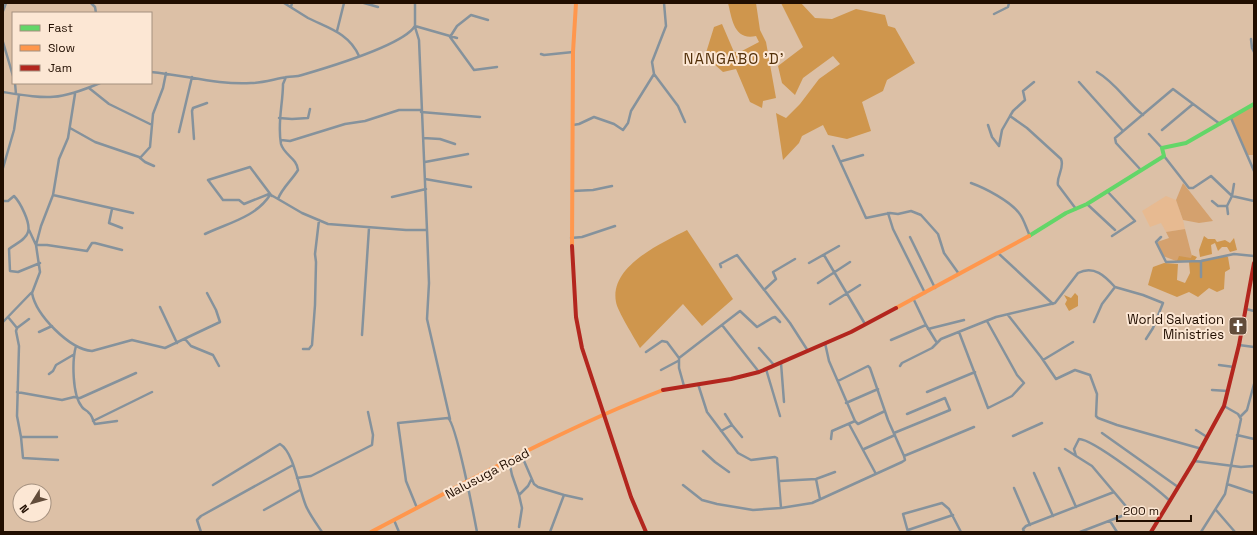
<svg xmlns="http://www.w3.org/2000/svg" width="1257" height="535" font-family="'Space Grotesk',sans-serif">
<style>
.built{fill:#e7ba91}
.green{fill:#d4a16e}
.forest{fill:#cf964d}
.lines{fill:none;stroke-linecap:round;stroke-linejoin:round}
.street{stroke:#85929c;stroke-width:2.5}
.fast{stroke:#63d668;stroke-width:4}
.slow{stroke:#ff974d;stroke-width:4}
.jam{stroke:#b3261e;stroke-width:4}
.labels{text-anchor:middle;stroke-width:4;stroke-linejoin:round;paint-order:stroke}
.poi-label{font-size:13px;fill:#210e00;stroke:#fce7d4;text-anchor:end}
.street-label{font-size:13px;fill:#210e00;stroke:#fce7d4}
.quarter-label{font-size:15px;letter-spacing:1px;fill:#53310b;stroke:#fce7d4}
</style>
<rect width="100%" height="100%" fill="#dcc0a6"/>
<path class="built" d="M 1166,196 L 1176,200 L 1183,220 L 1185,229 L 1166,232 L 1161,223 L 1150,227 L 1142,211 Z"/>
<path class="green" d="M 1254,104 L 1254,155 L 1247,155 L 1231,117 Z
M 1183,183 L 1213,221 L 1199,223 L 1183,220 L 1176,200 Z
M 1185,229 L 1193,260 L 1176,261 L 1163,256 L 1157,242 L 1169,238 L 1166,232 Z"/>
<path class="forest" d="M 728,3 L 756,3 L 760,30 L 766,42 L 776,98 L 763,101 L 762,108 L 750,102 L 736,69 L 723,72 L 705,56 L 714,27 L 722,24 L 734,52 L 740,52 L 759,42 L 756,36 C 734,41 732,19 728,3 Z
M 781,3 L 801,3 L 815,18 L 832,19 L 856,9 L 885,15 L 888,26 L 895,28 L 915,63 L 887,80 L 883,91 L 862,102 L 871,131 L 847,139 L 828,135 L 823,125 L 802,136 L 799,143 L 783,160 L 776,113 L 786,118 L 800,104 L 819,79 L 840,64 L 833,56 L 803,78 L 795,95 L 782,83 L 778,66 L 803,47 Z
M 687,230 L 733,299 L 702,326 L 683,304 L 640,348 C 635,339 617,310 616,302 C 609,266 662,243 687,230 Z
M 1204,236 L 1208,239 L 1215,239 L 1217,242 L 1225,240 L 1230,243 L 1234,238 L 1237,250 L 1230,252 L 1227,247 L 1222,247 L 1218,251 L 1215,243 L 1211,245 L 1212,254 L 1200,257 L 1199,250 Z
M 1192,255 L 1197,257 L 1195,260 L 1177,261 L 1179,256 L 1191,258 Z
M 1226,256 L 1228,257 L 1230,269 L 1225,272 L 1224,289 L 1217,292 L 1209,288 L 1198,297 L 1189,292 L 1177,297 L 1148,285 L 1153,267 L 1164,263 L 1178,264 L 1177,280 L 1185,283 L 1190,273 L 1189,262 Z
M 1075,293 L 1078,296 L 1078,306 L 1069,311 L 1065,304 L 1067,300 L 1064,295 L 1071,298 Z"/>
<g class="lines">
<path class="street" d="M 91,3 L 95,7 L 96,13
M 284,3 C 292,8 300,13 308,18 C 328,28 349,33 359,56
M 364,3 L 378,7
M 291,7 L 292,3
M 3,11 L 6,3
M 994,14 L 1008,7 L 1009,3
M 488,20 L 471,15 L 457,26 L 450,37 L 474,70 L 497,67
M 415,26 L 457,38
M 337,31 L 344,3
M 1251,39 L 1252,48 L 1254,52
M 3,42 L 13,76
M 541,54 L 544,55 L 573,52
M 151,72 C 185,75 217,85 251,83 C 263,83 274,79 287,77 C 292,76 297,77 302,75 C 326,68 403,45 415,26 L 415,3
M 1097,72 C 1116,83 1126,101 1143,115
M 654,74 L 678,106 L 685,122
M 286,77 L 283,84 C 283,104 277,123 281,144 C 284,155 297,158 298,170 C 292,180 282,188 278,199 L 302,213 L 328,224 L 406,230 L 427,230 L 419,40 L 415,27
M 1079,82 L 1123,131
M 15,83 L 16,94
M 89,88 L 109,104 L 152,125
M 3,92 C 48,99 58,101 100,83
M 75,94 L 68,138 L 59,159 L 53,195 L 41,226 L 36,245 L 40,272 L 32,293 C 36,315 69,349 92,351 L 132,340 L 165,348 L 220,322 L 216,310 L 207,293
M 421,112 L 480,117
M 1010,116 L 1013,111 L 1025,100 L 1023,91 L 1034,82
M 279,118 L 292,119 L 308,118 L 310,109
M 1231,118 L 1254,171
M 573,125 L 579,124 L 594,117 L 614,124 L 623,130 L 628,123 L 631,111 L 654,74 L 652,62 L 666,26 L 664,3
M 988,125 L 992,137 L 999,146 L 1002,130 L 1010,116 L 1027,128 L 1061,159 C 1065,168 1056,177 1058,185 L 1076,209
M 70,128 L 95,142 L 139,157 L 145,162 L 154,166
M 1162,130 L 1193,104
M 179,132 L 192,77
M 1149,134 L 1162,148
M 423,138 L 440,139 L 455,144
M 194,139 L 192,111 L 193,108 L 207,103
M 281,140 L 290,141 L 345,124 L 365,121 L 399,110 L 421,110
M 833,146 L 866,218 L 890,213 L 898,214 L 911,211 L 921,215 L 938,234 L 944,253 L 959,274
M 1164,156 L 1189,188 L 1193,188 L 1211,176 L 1232,196 L 1234,184
M 140,158 L 150,147 L 153,114 L 163,88 L 166,73
M 842,161 L 863,155
M 425,162 L 468,154
M 3,168 L 14,130 L 19,95
M 1140,169 L 1116,143 L 1115,138 L 1173,89 L 1220,124
M 425,179 L 471,187
M 971,183 C 985,188 1010,201 1019,213 C 1024,219 1026,228 1030,236
M 572,191 L 593,190 L 612,186
M 1107,191 L 1135,221 L 1112,236
M 53,195 L 133,213
M 272,196 L 269,194 L 244,204 L 239,200 L 223,200 L 208,180 L 250,167 L 271,195 L 278,199
M 392,197 L 426,189
M 3,201 L 8,201 L 14,196 C 20,202 31,223 28,232 C 26,240 15,244 9,249 L 10,271 L 18,272 L 40,263
M 1212,201 L 1218,206 L 1227,206
M 1087,204 L 1115,230
M 112,209 L 109,223 L 122,228
M 888,213 L 893,229 L 925,293
M 1228,214 L 1227,206 L 1232,196 L 1254,201
M 29,230 L 36,245 L 47,245 L 87,251 L 92,243 L 95,243 L 122,250
M 427,230 L 429,283 L 427,319 L 450,419
M 205,234 C 228,223 256,217 270,195
M 910,237 L 935,288
M 1161,237 L 1156,242 L 1166,262 L 1201,261 L 1234,254 L 1254,256
M 571,238 L 582,237 L 615,226
M 998,253 L 1053,304
M 824,255 L 865,324
M 809,263 L 839,246
M 721,267 L 720,264 L 737,255 L 790,323 L 808,351
M 1201,277 L 1201,261
M 818,283 L 850,262
M 1115,287 L 1143,295 L 1163,303 L 1153,328 L 1146,339
M 764,290 L 776,279 L 773,272 L 795,259
M 913,298 L 926,325 L 937,343 L 941,339 L 996,317 L 1055,303 L 1078,273 C 1094,265 1105,276 1115,287 L 1102,304 L 1094,322
M 830,304 L 860,285
M 160,307 L 177,343
M 1246,309 L 1254,311
M 1008,315 L 1041,357 L 1056,379 L 1075,370 L 1090,375 L 1097,394 L 1096,416 L 1098,418 L 1117,425 L 1202,449
M 8,317 L 17,328 L 16,331 L 19,346 L 17,416 L 21,437 L 57,437
M 3,322 L 31,293
M 722,325 L 759,372
M 17,328 L 29,319
M 928,329 L 964,320
M 39,332 L 52,326
M 959,332 L 988,408 L 1012,396 L 1024,383 L 1017,375 L 987,321
M 362,335 L 369,228
M 185,339 L 191,346 L 213,355 L 219,366
M 891,340 L 926,325
M 825,343 L 829,361 L 855,421
M 1239,345 L 1254,347
M 76,346 C 72,360 72,395 82,407 C 84,410 87,410 89,413 C 92,415 93,421 95,424 L 117,421
M 759,348 L 774,365
M 303,349 L 309,349 L 312,345 L 315,305 L 316,262 L 315,254 L 319,220
M 646,352 L 662,341 L 667,342 L 679,358 L 679,368 L 684,386
M 679,358 L 740,311 L 757,327 L 772,318 L 775,317 L 780,322
M 1043,360 L 1073,342
M 781,363 L 784,402
M 1219,365 L 1234,367
M 900,366 L 902,363 L 932,348 L 937,343
M 766,369 L 780,416
M 661,370 L 678,361
M 49,374 L 53,371 L 56,365 L 73,355
M 838,381 L 868,366 L 870,368 L 888,420 L 904,456
M 698,384 L 707,412 L 738,453 L 751,460 L 775,457 L 777,458 L 781,508
M 1212,390 L 1228,391
M 17,392 L 62,400 L 74,397 L 80,398 L 136,373
M 927,392 L 975,372
M 846,403 L 878,389
M 725,414 L 732,425
M 1240,417 L 1247,410 L 1254,384
M 93,421 L 152,392
M 849,424 L 876,474
M 1196,430 L 1207,437
M 721,431 L 732,425 L 742,437
M 894,433 L 950,410 L 945,398 L 907,414
M 1102,433 L 1178,487
M 1237,435 L 1254,439
M 1013,436 L 1042,423
M 21,437 L 23,458 L 58,460
M 831,439 L 832,431 L 855,421 L 858,424 L 885,411
M 864,449 L 895,435
M 1065,449 L 1092,466 L 1130,511 L 1127,514 L 1080,532
M 703,451 L 715,462 L 729,472
M 521,454 L 534,484 L 538,487 L 564,495 L 550,532
M 1076,456 L 1074,449 L 1079,439 C 1093,439 1156,488 1169,500
M 509,461 L 512,475 L 519,495
M 1194,461 L 1241,467 L 1254,466
M 1059,468 L 1076,507
M 1034,473 L 1053,516
M 297,478 L 311,476 L 372,445 L 373,435 L 368,412
M 816,479 L 820,499
M 780,481 L 816,479 L 835,472
M 1227,484 L 1254,493
M 213,485 L 280,444 C 294,452 299,490 306,506 C 310,515 316,523 322,532
M 683,485 L 702,500 L 717,504 L 753,510 L 781,508 L 812,503 L 902,462 L 905,460 L 904,456 L 974,427
M 1014,488 L 1030,525
M 564,495 L 582,499
M 417,508 L 406,481 L 398,423 L 448,418 C 456,423 474,516 477,532
M 264,510 L 300,490
M 1216,510 L 1235,532
M 394,520 L 399,532
M 1110,521 L 1117,532
M 519,527 L 522,508 L 519,495 L 528,486 L 531,480
M 908,530 L 953,515
M 201,532 L 197,520 L 201,516 L 293,465
M 908,532 L 903,514 L 942,503 L 949,509 L 961,532
M 1024,532 L 1023,529 L 1026,526 L 1114,492
M 1201,532 L 1225,494 L 1241,419 L 1238,414 L 1224,406"/>
<path class="fast" d="M 1029,236 L 1066,213 L 1087,204 L 1164,156 L 1162,148 L 1186,143 L 1254,104"/>
<path class="slow" d="M 572,246 L 573,52 L 576,3
M 896,308 L 1029,236
M 371,532 C 467,482 562,429 663,390"/>
<path class="jam" d="M 572,246 L 576,317 L 582,348 L 631,497 L 646,532
M 663,390 L 731,379 L 759,372 L 851,332 L 896,308
M 1151,532 L 1194,461 L 1224,406 L 1239,345 L 1254,263"/>
</g>
<defs>
<g id="church-square" transform="scale(1)"><rect x="-9" y="-9" width="18" height="18" rx="4" fill="#624c3a" stroke="#fce7d4"/><path d="M-1.2-6h2.4v3.5h3.3v2.4h-3.3V6h-2.4V-.1h-3.3v-2.4h3.3Z" fill="#fff"/></g>
</defs>
<g fill-rule="evenodd">
<use href="#church-square" x="1238" y="326"/>
</g>
<g class="labels">
<g class="poi-label">
<text x="1224" y="324">World Salvation<tspan x="1224" dy="15">Ministries</tspan></text>
</g>
<g class="street-label">
<text transform="translate(487 473) rotate(-28)" y="5">Nalusuga Road</text>
</g>
<g class="quarter-label">
<text x="734" y="64">NANGABO 'D'</text>
</g>
</g>
<rect width="1257" height="535" fill="none" stroke="#210e00" stroke-width="8"/>
<rect x="12" y="12" width="140" height="72" fill="#fce7d4" stroke="#a4907f"/>
<rect x="20" y="25" width="20" height="6" fill="#63d668" stroke="#a4907f"/>
<text x="48" y="32" font-size="12" fill="#210e00">Fast</text>
<rect x="20" y="45" width="20" height="6" fill="#ff974d" stroke="#a4907f"/>
<text x="48" y="52" font-size="12" fill="#210e00">Slow</text>
<rect x="20" y="65" width="20" height="6" fill="#b3261e" stroke="#a4907f"/>
<text x="48" y="72" font-size="12" fill="#210e00">Jam</text>
<g transform="translate(32 503) rotate(233)"><circle r="19" fill="#fce7d4" stroke="#a4907f"/>
<path d="M0-3L7 15L0 10L-7 15Z" fill="#624c3a"/>
<text y="-6" font-size="11" font-weight="bold" text-anchor="middle" fill="#210e00">N</text>
</g>
<path d="M1117 515v6h74v-6" fill="none" stroke="#210e00" stroke-width="2"/>
<text x="1123" y="515" font-size="12" fill="#210e00" stroke="#fce7d4" stroke-width="3" paint-order="stroke">200 m</text>
</svg>
